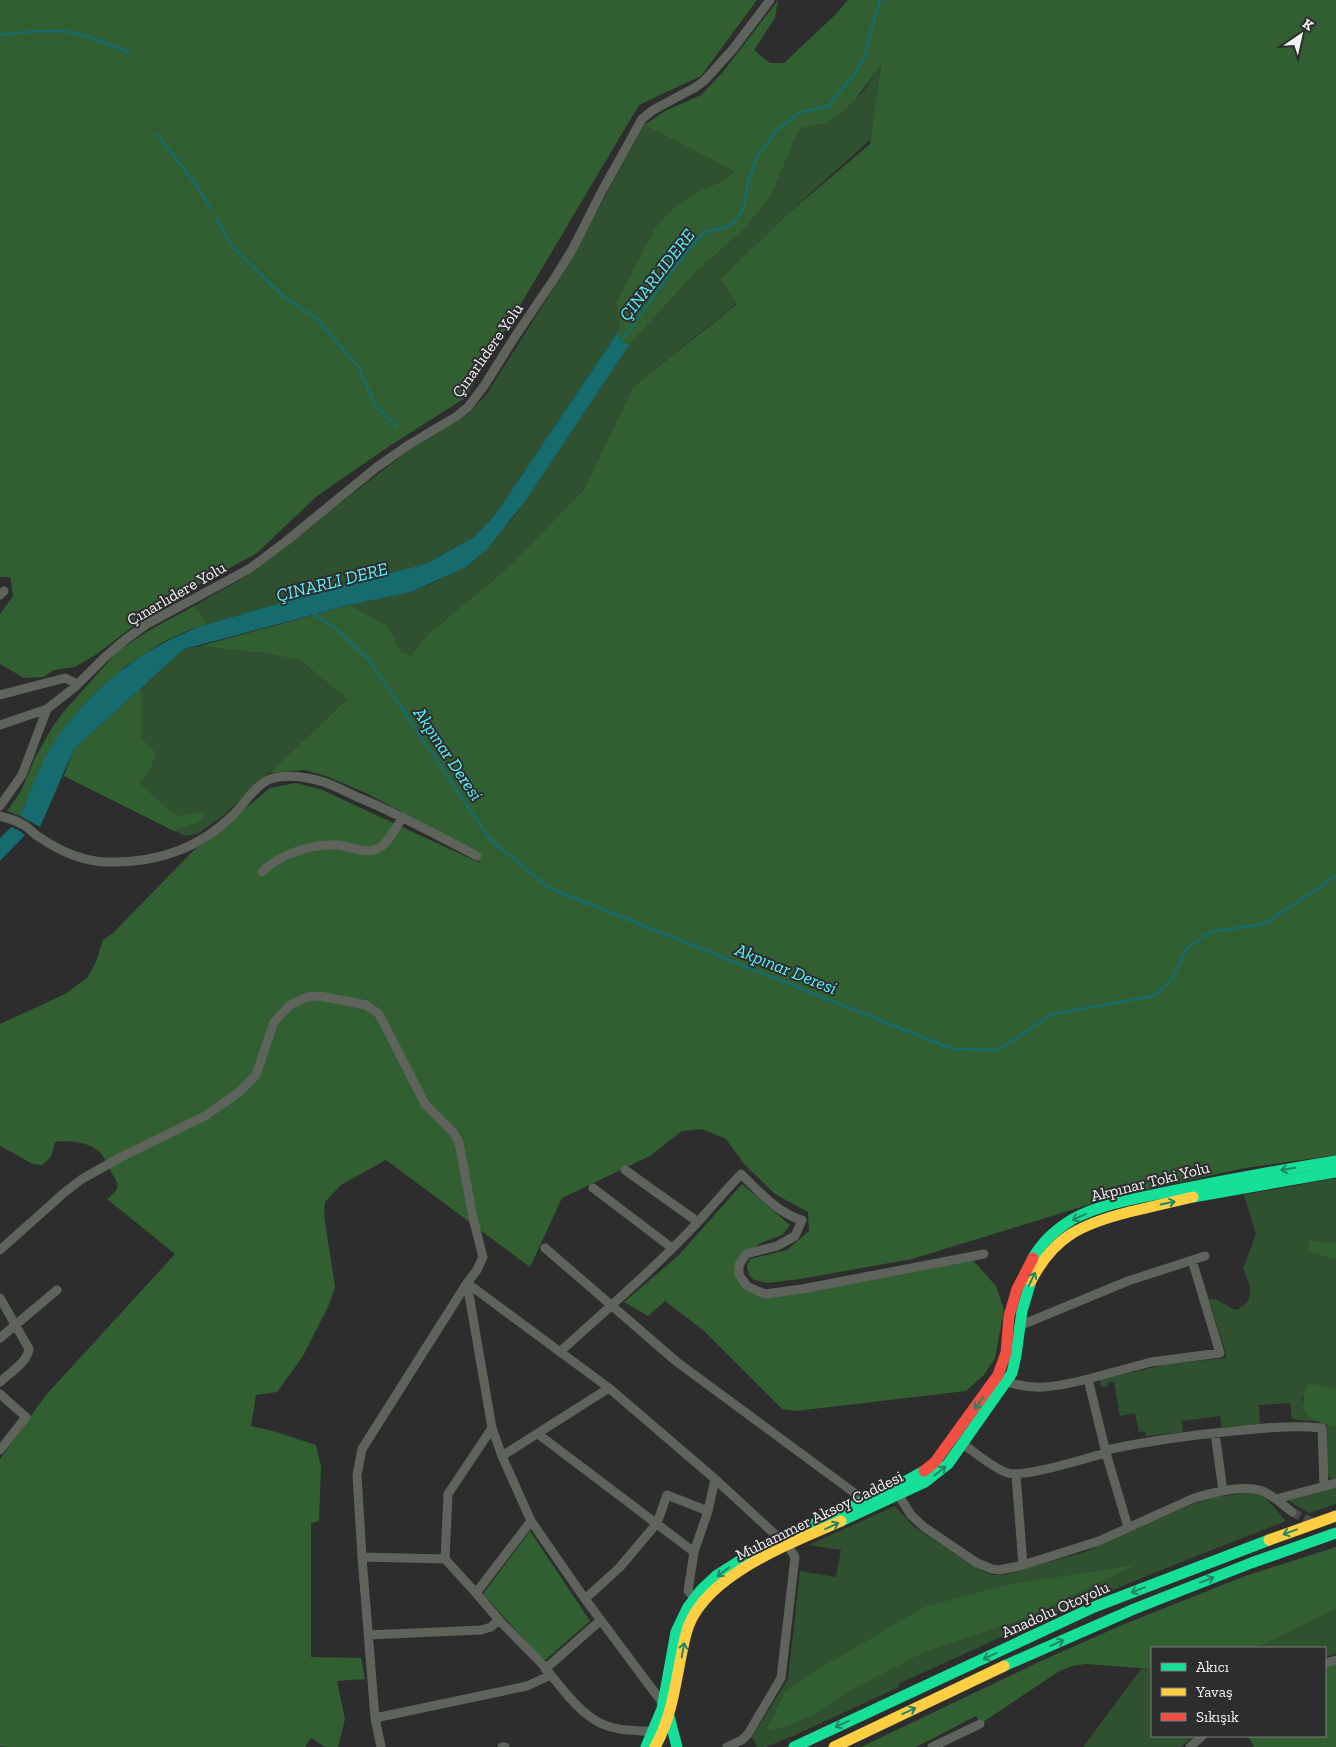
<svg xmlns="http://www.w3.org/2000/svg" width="1336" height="1747" font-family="'Zilla Slab',serif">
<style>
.green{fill:#30512f}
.forest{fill:#315f31}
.water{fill:#156b6e}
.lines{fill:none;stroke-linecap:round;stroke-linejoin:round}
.stream{stroke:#156b6e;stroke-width:2.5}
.street-tunnel{stroke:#4b4b4c;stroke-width:9;stroke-dasharray:9 4.5;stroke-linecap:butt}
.street{stroke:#5e645c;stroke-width:9}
.fast{stroke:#16e098;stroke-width:11}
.slow{stroke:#ffcf43;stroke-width:11}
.jam{stroke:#f24e42;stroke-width:11}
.oneway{stroke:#228664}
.labels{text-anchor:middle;stroke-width:4;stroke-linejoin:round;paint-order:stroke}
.street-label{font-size:16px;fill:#f3f3f5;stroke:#2d2c2f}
.water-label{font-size:18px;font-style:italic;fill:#57f6fc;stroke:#2d2c2f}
</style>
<rect width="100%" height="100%" fill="#2d2d2e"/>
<path class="green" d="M 881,63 L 871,139 L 784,217 L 720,281 L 737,303 L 633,387 L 584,489 L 510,566 L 427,635 L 411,655 L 401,652 L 388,626 L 350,605 L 411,592 L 437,581 L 509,523 L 527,499 L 630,344 L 696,272 L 743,230 L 770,198 L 800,128 L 819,125 L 863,92 Z
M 644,125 L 734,171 L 728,179 L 702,190 L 616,303 L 619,321 L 618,332 L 495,515 L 474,537 L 426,564 L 349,583 L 208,624 L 194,606 L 250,574 L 383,470 L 423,440 L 466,416 L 486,395 L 564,272 Z
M 200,646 L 270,654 L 301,661 L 347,699 L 223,816 L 197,834 L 185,836 L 64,776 L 74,749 L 184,649 Z
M 1336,1178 L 1336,1243 L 1309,1240 L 1307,1252 L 1336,1260 L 1336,1389 L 1309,1383 L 1302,1399 C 1307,1413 1307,1417 1321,1422 L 1292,1419 L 1290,1403 L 1259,1405 L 1260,1424 L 1222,1427 L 1220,1416 L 1182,1421 L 1183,1432 L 1146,1436 L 1145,1431 L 1139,1432 L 1135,1413 L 1120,1416 L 1114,1382 L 1107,1383 L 1108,1386 L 1101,1387 L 1100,1380 L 1168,1364 L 1225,1358 L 1226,1354 L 1209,1299 L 1215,1299 L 1235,1310 C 1257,1302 1251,1286 1243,1269 L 1256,1234 L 1244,1195 Z
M 1327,1424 L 1336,1427 L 1336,1481 L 1332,1482 L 1327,1471 Z
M 1336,1486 L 1336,1504 L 1309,1513 L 1289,1501 L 1290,1499 Z
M 1257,1492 L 1263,1495 L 1286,1521 L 1161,1570 L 1094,1598 L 1094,1595 L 898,1684 L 899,1687 L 793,1736 L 766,1747 L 757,1747 L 752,1737 L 788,1679 L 800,1571 L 836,1577 L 841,1550 L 809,1545 L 895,1506 L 914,1527 L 980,1570 L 992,1575 L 1003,1575 L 1085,1552 L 1195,1503 L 1214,1497 Z
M 1336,1609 L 1336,1654 L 1325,1657 L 1325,1648 L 1257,1648 Z
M 1141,1669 L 1152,1669 L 1152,1736 L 1194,1736 L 1181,1747 L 1083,1747 Z"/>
<path class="forest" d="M 0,0 L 757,0 L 701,76 L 639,105 L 465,398 L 391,445 L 317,496 L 257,553 L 157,608 L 97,654 L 75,667 L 54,670 L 43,677 L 24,678 L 0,664 L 0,614 L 13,596 L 10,577 L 0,577 Z
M 778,0 L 775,18 L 754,50 L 770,63 L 784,63 L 835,15 L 848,0 L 1336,0 L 1336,1155 L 1245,1168 L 1117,1196 L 912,1259 L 800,1279 L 767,1283 L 754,1280 L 749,1275 L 747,1266 L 750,1259 L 787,1250 L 809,1231 L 808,1212 L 775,1194 L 745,1165 L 726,1139 L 702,1129 L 682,1131 L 650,1156 L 562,1198 L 530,1267 L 386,1160 L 341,1185 L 325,1202 L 324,1215 L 335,1287 L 328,1307 L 303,1356 L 277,1392 L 256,1395 L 251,1426 L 273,1431 L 316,1445 L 321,1467 L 319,1521 L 311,1523 L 311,1657 L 361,1658 L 365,1679 L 337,1681 L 345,1719 L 338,1747 L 325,1747 L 311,1738 L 305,1747 L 7,1747 L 0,1746 L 0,1459 L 46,1395 L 175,1254 L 107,1199 C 122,1187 119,1185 110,1170 C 107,1166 106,1160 103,1156 C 94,1142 70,1140 55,1142 L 51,1157 L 42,1165 L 33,1164 L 0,1146 L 0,1024 L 65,994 L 87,978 L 96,962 L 103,940 L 113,933 L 191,853 L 270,788 L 296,783 L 322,790 L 480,863 L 475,851 L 366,793 L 326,776 L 305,770 L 269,773 L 347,699 L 301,661 L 270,654 L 200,646 L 350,605 L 388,626 L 401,652 L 411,655 L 427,635 L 510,566 L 584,489 L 633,387 L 737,304 L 720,280 L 784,217 L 870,144 L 881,64 C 865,87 847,115 820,124 C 814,127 806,127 800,128 L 770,198 L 743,230 L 696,272 L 630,344 L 620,342 L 618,332 L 619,321 L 616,303 L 656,227 L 675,207 L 702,190 L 727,179 L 734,171 L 644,125 L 667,110 L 701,95 L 722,73 Z
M 194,606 L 208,624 L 187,631 L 161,643 L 125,667 L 48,753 L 20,816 L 7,811 L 21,791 L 35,758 L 53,726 L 65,710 L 118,651 L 148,631 Z
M 140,689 L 142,711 L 141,738 L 156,753 L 151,768 L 139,783 L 176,816 L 202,812 L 204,815 L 202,821 L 174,831 L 64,776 L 74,749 Z
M 742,1184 L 790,1225 L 782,1235 L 761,1243 L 746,1254 L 739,1275 L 765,1294 L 970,1257 L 996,1286 L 1004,1310 L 995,1358 L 984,1375 L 966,1391 L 796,1411 L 782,1409 L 703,1330 L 665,1301 L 648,1316 L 624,1302 L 678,1256 Z
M 1309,1240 L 1336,1243 L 1336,1260 L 1307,1252 Z
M 1309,1383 L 1336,1389 L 1336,1427 C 1329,1425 1319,1423 1313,1419 C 1300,1412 1302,1393 1309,1383 Z
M 530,1531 L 590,1621 L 544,1661 L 483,1594 Z
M 1336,1547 L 1336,1609 L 1257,1648 L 1152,1648 L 1152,1669 L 1086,1664 L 1072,1666 L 1058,1672 L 980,1724 L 976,1716 L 916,1747 L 861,1747 L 1041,1661 L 1122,1625 L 1245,1576 Z
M 1135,1565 L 1029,1617 L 926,1651 L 851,1690 L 815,1714 L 785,1727 L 766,1731 L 785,1693 L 807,1676 L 924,1607 L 1006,1585 Z
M 1336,1664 L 1336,1747 L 1254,1747 L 1248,1736 L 1325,1736 L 1325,1667 Z"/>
<path class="water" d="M 618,332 L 620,342 L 630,344 L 527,499 L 488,548 L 466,567 L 411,592 L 350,605 L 184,649 L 74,749 L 40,827 L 20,816 C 32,789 42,758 60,733 C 65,726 71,720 77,713 C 113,672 156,641 208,624 L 349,583 L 426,564 L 474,537 L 495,515 Z
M 11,827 L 18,830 L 25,835 L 0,861 L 0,838 Z"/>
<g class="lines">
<path class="stream" d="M 0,35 C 19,32 55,29 74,33 C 93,37 111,45 129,53
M 156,133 L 195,183 L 211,209
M 217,219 L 232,246 L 283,296 L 316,318 L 358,366 L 375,405 L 397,427
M 620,342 L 691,246 L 705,232 L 730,226 L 738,217 L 744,207 L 748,183 L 757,157 L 776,131 L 798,113 L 828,106 L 854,75 L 864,58 L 880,0
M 312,613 L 336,629 L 369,660 L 490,839 L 549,888 L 952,1049 L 998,1050 L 1053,1014 L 1154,996 L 1173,978 L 1186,949 L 1210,932 L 1263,924 L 1311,893 L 1336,875"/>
<path class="street-tunnel" d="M 1292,1512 L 1314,1523"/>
<path class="street" d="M 0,595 L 4,591
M 0,695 L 65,678 L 77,684
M 0,725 L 47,709 L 75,687 L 105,657 L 126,639 L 147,624 L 249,569 L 285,542 L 377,467 L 410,444 L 457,416 L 468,407 L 484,386 L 514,338 L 554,279 L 572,250 L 602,191 L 642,119 L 653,110 L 696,87 L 705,80 L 733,49 L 770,0
M 0,806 L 22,775 L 47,709
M 0,816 C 10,819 20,821 28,828 C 32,831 35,835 39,837 C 61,852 87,863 113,862 C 159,862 201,847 233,815 C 244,804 254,787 268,780 C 285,773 307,777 324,782 C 335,786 345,791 355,796 C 397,813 437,835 477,856
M 262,872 C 278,855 313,843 337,845 C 350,846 366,855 379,848 C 389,842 396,827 403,817
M 625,1170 L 698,1222
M 593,1188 L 672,1248
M 545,1248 L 677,1362 L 864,1500
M 0,1250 L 65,1192 L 82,1179 L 121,1157 L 205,1116 L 239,1092 L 256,1075 L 274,1022 L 290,1005 L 307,997 L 320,996 L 366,1005 L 379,1014 L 425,1104 L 453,1132 L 459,1142 L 473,1218 L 483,1257 L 477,1270 L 467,1283 L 362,1449 L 357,1475 L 362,1557 L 445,1559 L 448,1494 L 492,1428
M 467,1283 L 492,1428 L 502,1456 L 531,1521 L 585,1599 L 664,1705
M 467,1283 L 609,1388 L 715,1479
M 0,1298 L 29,1349 C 27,1363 9,1373 0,1382
M 1019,1326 L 1128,1281 L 1205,1256
M 0,1338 L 57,1290
M 561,1351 C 607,1309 655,1268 698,1222 C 712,1206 726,1190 741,1174 C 759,1191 777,1213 802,1220 L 795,1236 L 777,1246 L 746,1254 L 739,1265 L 739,1275 L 747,1286 L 765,1294 L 802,1289 L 984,1254
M 1001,1380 C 1034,1392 1055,1387 1088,1379
M 0,1394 L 26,1417 L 0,1450
M 1215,1433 L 1223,1491
M 538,1434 L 694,1552
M 963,1444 C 976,1453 994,1469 1008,1473 C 1025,1478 1086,1458 1106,1453 L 1128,1527
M 1106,1450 C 1148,1441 1191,1435 1234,1431 C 1264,1428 1292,1425 1322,1428 L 1324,1486
M 1106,1453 L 1088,1379 L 1151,1362 L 1220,1353 L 1192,1260
M 502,1456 L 609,1388
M 1016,1475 L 1023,1565
M 896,1491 L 911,1515 L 924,1527 L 977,1563 L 992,1569 L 999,1570 L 1023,1565 L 1099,1541 L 1194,1498 C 1211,1493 1241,1485 1259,1490 C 1265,1491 1271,1496 1276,1499 L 1336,1483
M 1276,1499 L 1292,1512
M 362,1557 L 375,1718 L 381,1747
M 445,1559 L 476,1593
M 585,1599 L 620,1567 L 657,1523 L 667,1495 L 708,1511
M 698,1601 L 688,1591 L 694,1552 L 708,1511 L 715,1479 L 780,1539
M 499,1620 C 513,1635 528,1649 542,1664 C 559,1684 577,1712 602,1724 C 620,1732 639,1730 658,1732
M 368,1635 L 481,1630 L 491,1627 L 499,1620 L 476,1593 L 531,1521
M 1325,1663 L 1336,1660
M 545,1669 L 601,1620
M 375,1718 L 527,1686 L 551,1675
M 502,1747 L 505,1747
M 727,1747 L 742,1740 L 748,1734 L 781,1678 L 795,1557 L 788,1546
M 932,1747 L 980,1724
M 1190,1747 L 1202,1736"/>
<path class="fast" d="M 1193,1197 L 1336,1172
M 1033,1258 C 1042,1242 1058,1228 1073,1219 C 1103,1203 1139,1198 1172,1191 C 1226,1180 1281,1170 1336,1161
M 841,1521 L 925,1482 L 948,1464 L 1012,1373 L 1016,1355 L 1022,1311 L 1031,1281
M 1004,1666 L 1134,1609 L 1251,1563 L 1336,1533
M 669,1716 L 677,1747
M 646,1747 L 662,1709 L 676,1632 L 688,1607 L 701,1590 L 716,1576 L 752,1553 L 904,1482 L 924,1471
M 794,1747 L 1094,1607 L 1269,1540"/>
<path class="slow" d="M 1031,1281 C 1054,1236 1082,1224 1129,1212 C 1150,1207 1172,1202 1193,1197
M 1269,1540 L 1336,1516
M 655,1747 C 675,1711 676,1673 686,1634 C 700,1576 792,1543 841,1521
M 834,1747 L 1004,1666"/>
<path class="jam" d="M 924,1471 L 935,1462 L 998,1375 L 1006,1353 L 1009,1316 L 1017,1289 L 1033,1258"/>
</g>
<defs><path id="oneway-shaft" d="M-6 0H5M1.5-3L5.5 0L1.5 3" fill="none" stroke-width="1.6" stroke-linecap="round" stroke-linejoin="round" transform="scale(1.25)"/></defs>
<g class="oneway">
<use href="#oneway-shaft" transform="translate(1288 1169) rotate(171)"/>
<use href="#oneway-shaft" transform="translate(1168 1203) rotate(-12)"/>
<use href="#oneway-shaft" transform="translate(1079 1217) rotate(155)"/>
<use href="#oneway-shaft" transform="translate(1032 1279) rotate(-64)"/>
<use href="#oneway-shaft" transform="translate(979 1403) rotate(126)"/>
<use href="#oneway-shaft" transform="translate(940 1471) rotate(-40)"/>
<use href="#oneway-shaft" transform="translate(832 1526) rotate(-25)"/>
<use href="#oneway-shaft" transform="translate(1290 1532) rotate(160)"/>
<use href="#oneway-shaft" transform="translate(723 1572) rotate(142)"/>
<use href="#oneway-shaft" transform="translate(1207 1580) rotate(-21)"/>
<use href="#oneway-shaft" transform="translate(1138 1590) rotate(158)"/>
<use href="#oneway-shaft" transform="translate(1057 1643) rotate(-24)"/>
<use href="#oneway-shaft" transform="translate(683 1650) rotate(-80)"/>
<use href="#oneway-shaft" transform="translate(990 1656) rotate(155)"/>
<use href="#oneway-shaft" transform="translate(909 1711) rotate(-25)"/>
<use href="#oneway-shaft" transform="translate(842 1724) rotate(155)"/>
</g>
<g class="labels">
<g class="street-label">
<text transform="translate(487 350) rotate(-55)" y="6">Çınarlıdere Yolu</text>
<text transform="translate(176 593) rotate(-30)" y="6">Çınarlıdere Yolu</text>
<text transform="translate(1150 1181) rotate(-14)" y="6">Akpınar Toki Yolu</text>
<text transform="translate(819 1515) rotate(-26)" y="6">Muhammer Aksoy Caddesi</text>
<text transform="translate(1055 1609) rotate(-24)" y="6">Anadolu Otoyolu</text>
</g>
<g class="water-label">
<text transform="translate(657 275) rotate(-52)" y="6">ÇINARLIDERE</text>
<text transform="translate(332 582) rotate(-14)" y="6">ÇINARLI DERE</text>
<text transform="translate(448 754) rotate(56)" y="6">Akpınar Deresi</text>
<text transform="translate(786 969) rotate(22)" y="6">Akpınar Deresi</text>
</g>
</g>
<rect x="1151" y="1647" width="175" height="90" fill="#2d2c2f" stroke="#7c7c7e"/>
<rect x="1161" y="1663" width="25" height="8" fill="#16e098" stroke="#7c7c7e"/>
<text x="1196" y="1672" font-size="15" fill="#f3f3f5">Akıcı</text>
<rect x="1161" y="1688" width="25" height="8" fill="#ffcf43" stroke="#7c7c7e"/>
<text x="1196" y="1697" font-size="15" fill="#f3f3f5">Yavaş</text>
<rect x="1161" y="1713" width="25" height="8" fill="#f24e42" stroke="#7c7c7e"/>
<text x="1196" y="1722" font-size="15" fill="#f3f3f5">Sıkışık</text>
<g transform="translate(1301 35) rotate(34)" stroke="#2d2c2f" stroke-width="4" paint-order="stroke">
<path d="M0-4L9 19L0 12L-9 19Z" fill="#f3f3f5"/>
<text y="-8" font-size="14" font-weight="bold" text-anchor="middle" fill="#f3f3f5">K</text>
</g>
</svg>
